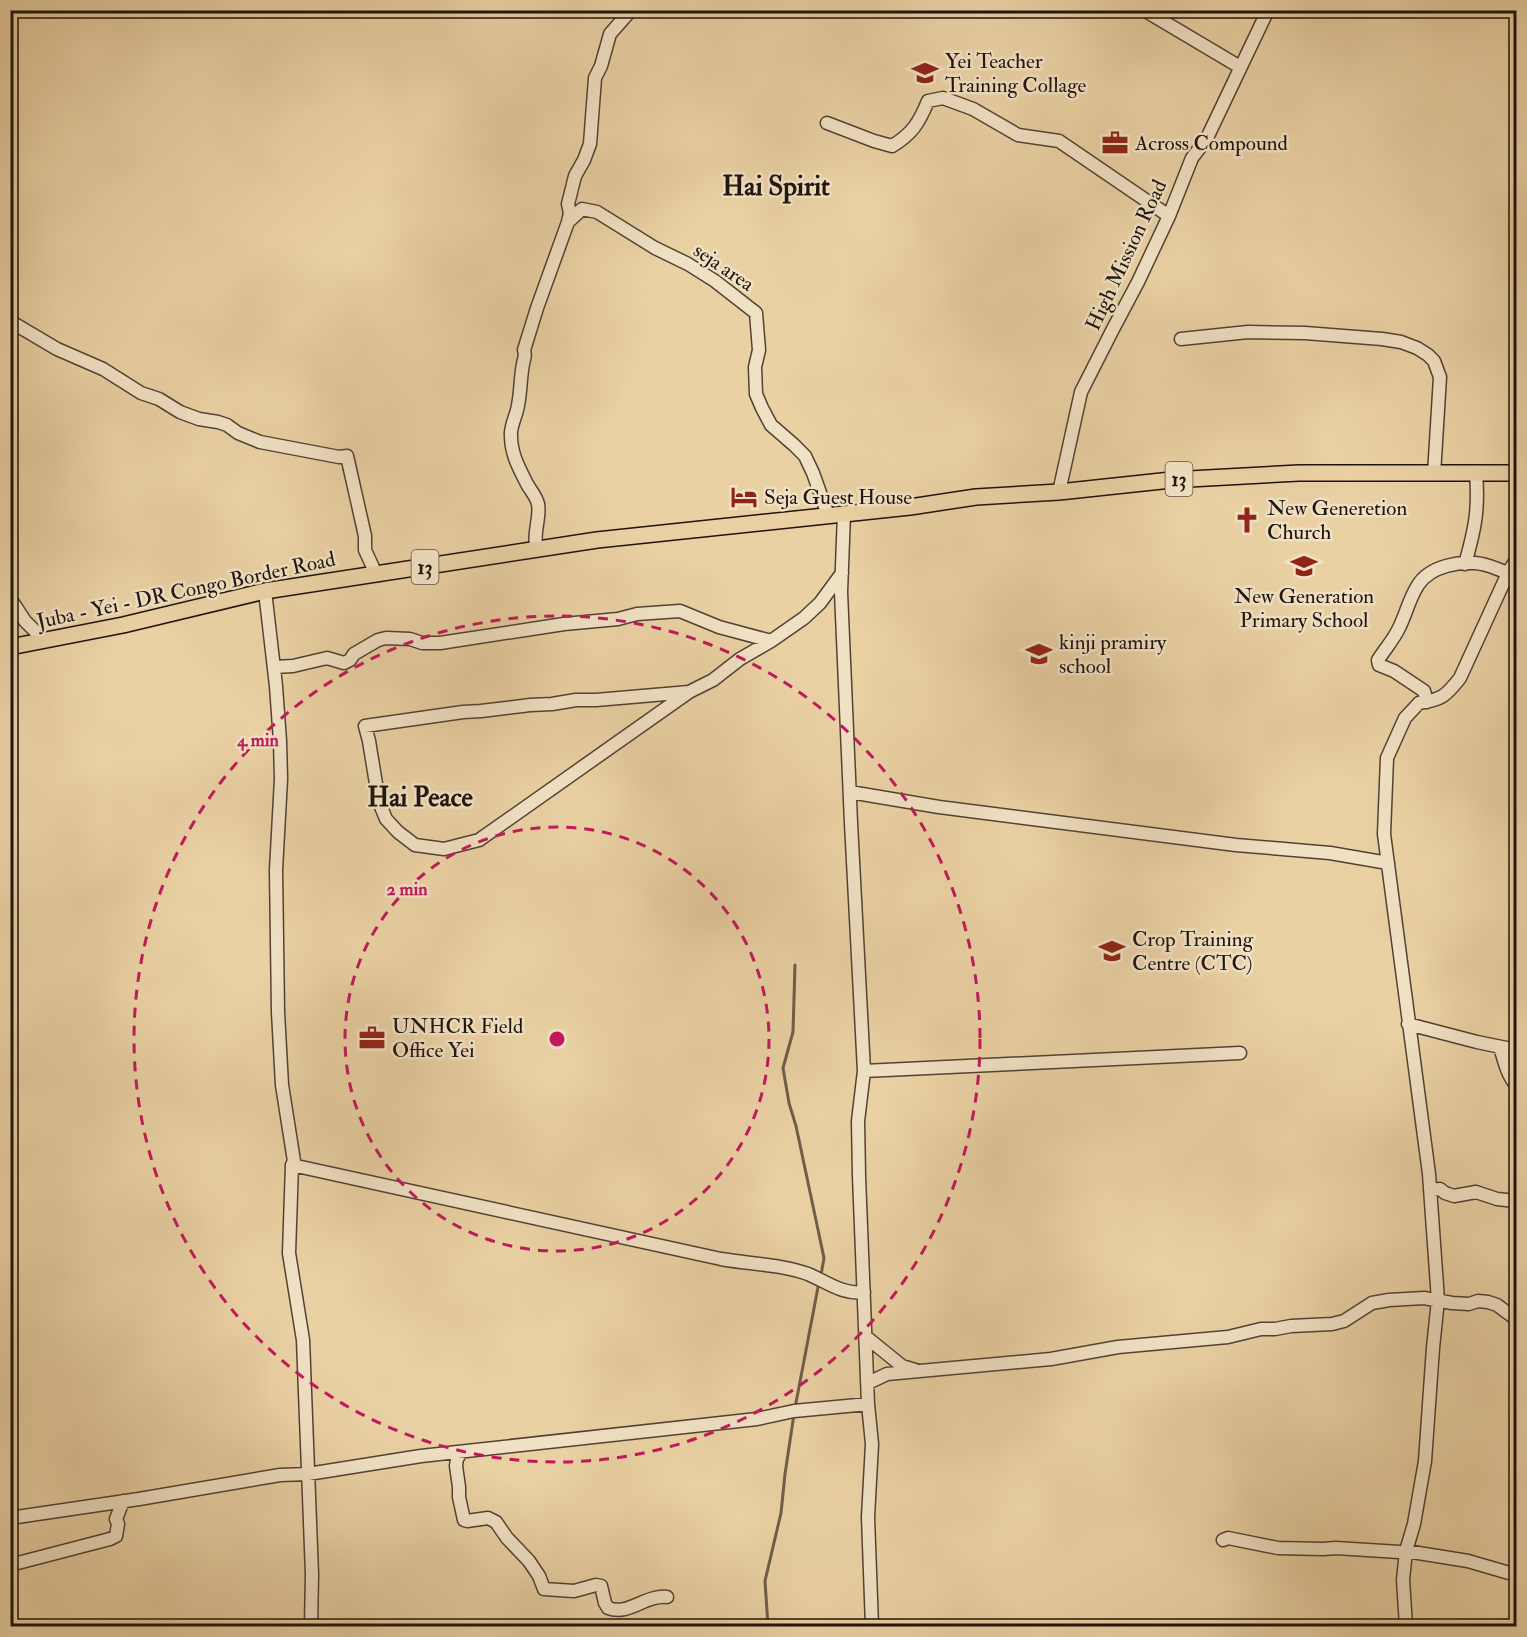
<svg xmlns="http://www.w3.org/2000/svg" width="1527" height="1637" font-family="'IM FELL Double Pica',serif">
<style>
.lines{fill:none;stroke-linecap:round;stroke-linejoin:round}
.stream{stroke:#6f5e49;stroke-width:3}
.minor-casing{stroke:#524233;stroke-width:15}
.major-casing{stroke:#1f130d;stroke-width:18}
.minor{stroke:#f1e1c4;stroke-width:12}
.major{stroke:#ead1a4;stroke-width:15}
.ring{fill:none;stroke:#c2185b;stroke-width:3;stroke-dasharray:10 8}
.labels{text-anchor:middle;stroke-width:5;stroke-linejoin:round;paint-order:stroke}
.shield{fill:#f1e1c4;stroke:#5e5144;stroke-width:1.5}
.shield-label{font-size:20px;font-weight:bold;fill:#1f130d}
.poi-label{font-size:21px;fill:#1f130d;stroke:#f1e1c4;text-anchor:start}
.street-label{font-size:21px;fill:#1f130d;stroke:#f1e1c4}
.district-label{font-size:27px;font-weight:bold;fill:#1f130d;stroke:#f1e1c4}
.centre{fill:#c2185b;stroke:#f1e1c4;stroke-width:3}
.ring-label{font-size:18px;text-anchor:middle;font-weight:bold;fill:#c2185b;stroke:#f1e1c4;stroke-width:5;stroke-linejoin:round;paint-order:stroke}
</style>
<rect width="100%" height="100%" fill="#ead1a4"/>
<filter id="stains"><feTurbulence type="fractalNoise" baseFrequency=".00333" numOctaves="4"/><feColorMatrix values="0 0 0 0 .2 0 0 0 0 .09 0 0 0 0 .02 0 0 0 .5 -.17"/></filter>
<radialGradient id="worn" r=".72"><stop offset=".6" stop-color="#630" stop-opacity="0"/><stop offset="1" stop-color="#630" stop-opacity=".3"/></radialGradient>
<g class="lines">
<path class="stream" d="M 795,965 L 793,1032 L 783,1068 L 789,1103 L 796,1126 L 824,1258 L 821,1275
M 795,1408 L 819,1282
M 768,1626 L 765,1581 L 781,1513 L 785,1474 L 794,1414"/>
<g class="minor-casing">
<path id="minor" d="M 1144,10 L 1240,67
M 827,123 L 874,141 L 892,146 C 912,134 919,123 928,101 L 943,98 L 973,109 L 1018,135 L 1059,141 L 1169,216
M 568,222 L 582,209 L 597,212 L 655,248 L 688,264 L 715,281 L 756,313 L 759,350 L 755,367 L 756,394 L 762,408 L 771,425 L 794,445 L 805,456 L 813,473 L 828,515
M 10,323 L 13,323 L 57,349 L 103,369 L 141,393 L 159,399 L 180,412 L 199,419 L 218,422 L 227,425 L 238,433 L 260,442 L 339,457 L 347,456 L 365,536 L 365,550 L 376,574
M 1181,339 L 1248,332 L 1305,333 L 1382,339 L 1401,342 L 1417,348 L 1428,355 L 1434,361 L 1440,377 L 1434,474
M 1059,492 L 1081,392 L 1113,329 L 1138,282 L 1169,216 L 1192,158 L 1207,138 L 1268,10
M 844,514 L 841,592 L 851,823 L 864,1071 L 858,1121 L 859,1176 L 868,1404 L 872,1444 L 868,1517 L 872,1626
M 538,549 C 531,539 541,517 538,504 C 536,496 531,491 527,484 C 519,468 511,454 511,436 C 510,428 515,418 517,410 C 521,395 520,379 523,364 C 524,358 526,356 524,350 L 537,308 L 568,222 L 570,213 L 568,204 L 575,176 L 584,160 L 590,144 L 595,78 L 601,66 L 610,34 L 631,10
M 1465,564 C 1475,529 1479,510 1476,473
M 265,591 L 276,686 L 280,741 L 281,779 L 276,870 L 278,1012 L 282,1085 L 294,1161 L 292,1165 L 289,1253 L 303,1340 L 312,1574 L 311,1626
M 10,598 L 25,621 L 44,640
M 274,667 L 293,666 L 327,658 L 344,663 L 350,660 L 354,654 L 378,640 L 386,638 L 410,639 L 422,643 L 440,643 L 564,624 L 618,619 L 637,614 L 680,611 L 719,627 L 771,641
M 689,692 L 596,700 L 576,700 L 552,704 L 530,705 L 481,711 L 463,712 L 365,726 L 369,741 L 379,802 L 386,819 L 398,832 L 415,845 L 444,849 L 479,840 L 689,692 L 713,680 L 740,659 L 771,641 L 804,618 L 820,603 L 842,573
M 1427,702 L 1424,691 L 1394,671 L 1379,665 L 1378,660 C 1385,649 1394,639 1399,628 C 1406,614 1409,599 1418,585 C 1430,566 1461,560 1482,564 C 1491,566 1500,570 1508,573
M 850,792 L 939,807 L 1236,845 L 1330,853 L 1388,863
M 1408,1024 L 1477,1042 L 1516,1050
M 1500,1047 C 1504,1060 1507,1075 1516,1085
M 864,1071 L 1240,1053
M 292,1165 L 721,1259 C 749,1264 780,1264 808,1274 C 827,1282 843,1295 864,1292
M 1430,1190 L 1440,1189 L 1445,1193 L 1454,1196 L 1476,1192 L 1497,1199 L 1516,1201
M 865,1336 L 902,1366 L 915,1370
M 868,1383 L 887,1374 L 1051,1359 L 1118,1347 L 1228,1337 L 1261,1329 L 1275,1329 L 1291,1326 L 1332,1324 L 1344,1321 L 1372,1303 L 1389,1300 L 1424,1298 L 1452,1303 L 1469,1304 L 1478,1301 L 1488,1302 L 1497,1305 L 1516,1319
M 461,1452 L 457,1459 L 456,1466 L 459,1487 L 459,1497 L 464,1520 L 467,1521 L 488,1518 L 496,1522 L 507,1538 L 529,1561 L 539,1576 L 544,1589 L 574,1591 L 596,1585 L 601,1586 L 605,1603 L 608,1608 C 629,1616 644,1595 667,1597
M 10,1518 L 139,1499 L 280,1475 L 308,1474 L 421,1456 L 757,1419 L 794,1411 L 868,1404
M 1223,1540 L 1228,1538 L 1278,1548 L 1323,1549 L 1336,1548 L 1399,1552 L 1406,1551 L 1468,1561 L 1516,1575
M 10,1565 L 110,1539 L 116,1536 L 118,1524 L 116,1519 L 123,1501
M 1406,1626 L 1403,1580 L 1406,1551 L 1414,1524 L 1425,1461 L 1433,1348 L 1438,1300 L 1429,1174 L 1384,834 L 1387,758 L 1405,718 L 1419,703 C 1441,700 1446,696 1460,678 L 1508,573 L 1516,560"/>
</g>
<g class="major-casing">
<path id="major" d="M 10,647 L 123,625 L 265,591 L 597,540 L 910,507 L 976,497 L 1059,492 L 1171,480 L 1299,473 L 1516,473"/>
</g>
<use href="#minor" class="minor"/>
<use href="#major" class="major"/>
</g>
<g class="ring">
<circle cx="557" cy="1039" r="212"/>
<circle cx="557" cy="1039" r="423"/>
</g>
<defs>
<g id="university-bare" transform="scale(2.07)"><path d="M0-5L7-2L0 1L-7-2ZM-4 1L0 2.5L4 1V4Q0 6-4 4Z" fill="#8f2418" stroke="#f1e1c4" stroke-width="2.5" paint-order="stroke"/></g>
<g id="office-bare" transform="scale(2.07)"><path d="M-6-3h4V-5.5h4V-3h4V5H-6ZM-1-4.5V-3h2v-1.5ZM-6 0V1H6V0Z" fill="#8f2418" stroke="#f1e1c4" stroke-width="2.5" paint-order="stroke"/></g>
<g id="hotel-bare" transform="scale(2.07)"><path d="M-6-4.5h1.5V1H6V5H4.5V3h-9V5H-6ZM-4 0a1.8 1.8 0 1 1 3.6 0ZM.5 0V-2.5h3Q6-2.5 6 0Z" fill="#8f2418" stroke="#f1e1c4" stroke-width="2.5" paint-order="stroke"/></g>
<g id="church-bare" transform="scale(2.07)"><path d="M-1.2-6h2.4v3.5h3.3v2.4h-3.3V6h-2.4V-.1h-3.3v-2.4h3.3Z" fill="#8f2418" stroke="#f1e1c4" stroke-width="2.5" paint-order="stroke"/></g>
<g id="school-bare" transform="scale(2.07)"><path d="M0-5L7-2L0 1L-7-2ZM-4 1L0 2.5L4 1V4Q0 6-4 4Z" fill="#8f2418" stroke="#f1e1c4" stroke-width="2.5" paint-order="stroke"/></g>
</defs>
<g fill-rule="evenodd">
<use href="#university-bare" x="925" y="73"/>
<use href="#office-bare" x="1115" y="143"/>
<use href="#hotel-bare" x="744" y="497"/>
<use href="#church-bare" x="1247" y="520"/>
<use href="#school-bare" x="1304" y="566"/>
<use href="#school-bare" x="1039" y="654"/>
<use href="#university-bare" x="1112" y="951"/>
<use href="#office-bare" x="372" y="1038"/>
</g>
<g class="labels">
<g class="shield">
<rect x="1165.5" y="462" width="27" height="34" rx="4.5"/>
<rect x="411.5" y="550" width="27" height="34" rx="4.5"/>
</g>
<g class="shield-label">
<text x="1179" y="486">13</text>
<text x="425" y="574">13</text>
</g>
<g class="poi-label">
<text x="945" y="68">Yei Teacher<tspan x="945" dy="24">Training Collage</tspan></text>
<text x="1135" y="150">Across Compound</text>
<text x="764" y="504">Seja Guest House</text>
<text x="1267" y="515">New Generetion<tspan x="1267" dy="24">Church</tspan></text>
<text x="1304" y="603" text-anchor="middle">New Generation<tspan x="1304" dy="24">Primary School</tspan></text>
<text x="1059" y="649">kinji pramiry<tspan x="1059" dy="24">school</tspan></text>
<text x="1132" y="946">Crop Training<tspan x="1132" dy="24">Centre (CTC)</tspan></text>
<text x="392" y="1033">UNHCR Field<tspan x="392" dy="24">Office Yei</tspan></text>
</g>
<g class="street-label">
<text transform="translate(1126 255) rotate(-65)" y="7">High Mission Road</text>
<text transform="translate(724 267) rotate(34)" y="7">seja area</text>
<text transform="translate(186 590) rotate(-12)" y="7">Juba - Yei - DR Congo Border Road</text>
</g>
<g class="district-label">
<text x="776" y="195">Hai Spirit</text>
<text x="420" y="806">Hai Peace</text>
</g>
</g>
<circle cx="557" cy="1039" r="9" class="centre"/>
<g class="ring-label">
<text x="258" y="746">4 min</text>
<text x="407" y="895">2 min</text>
</g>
<rect width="1527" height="1637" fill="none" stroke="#ead1a4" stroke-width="36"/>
<rect x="12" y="12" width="1503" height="1613" fill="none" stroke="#1f130d" stroke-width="3"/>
<rect x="18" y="18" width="1491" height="1601" fill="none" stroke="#1f130d" stroke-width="1.5"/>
<rect width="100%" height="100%" filter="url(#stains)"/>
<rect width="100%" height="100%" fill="url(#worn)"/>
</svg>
